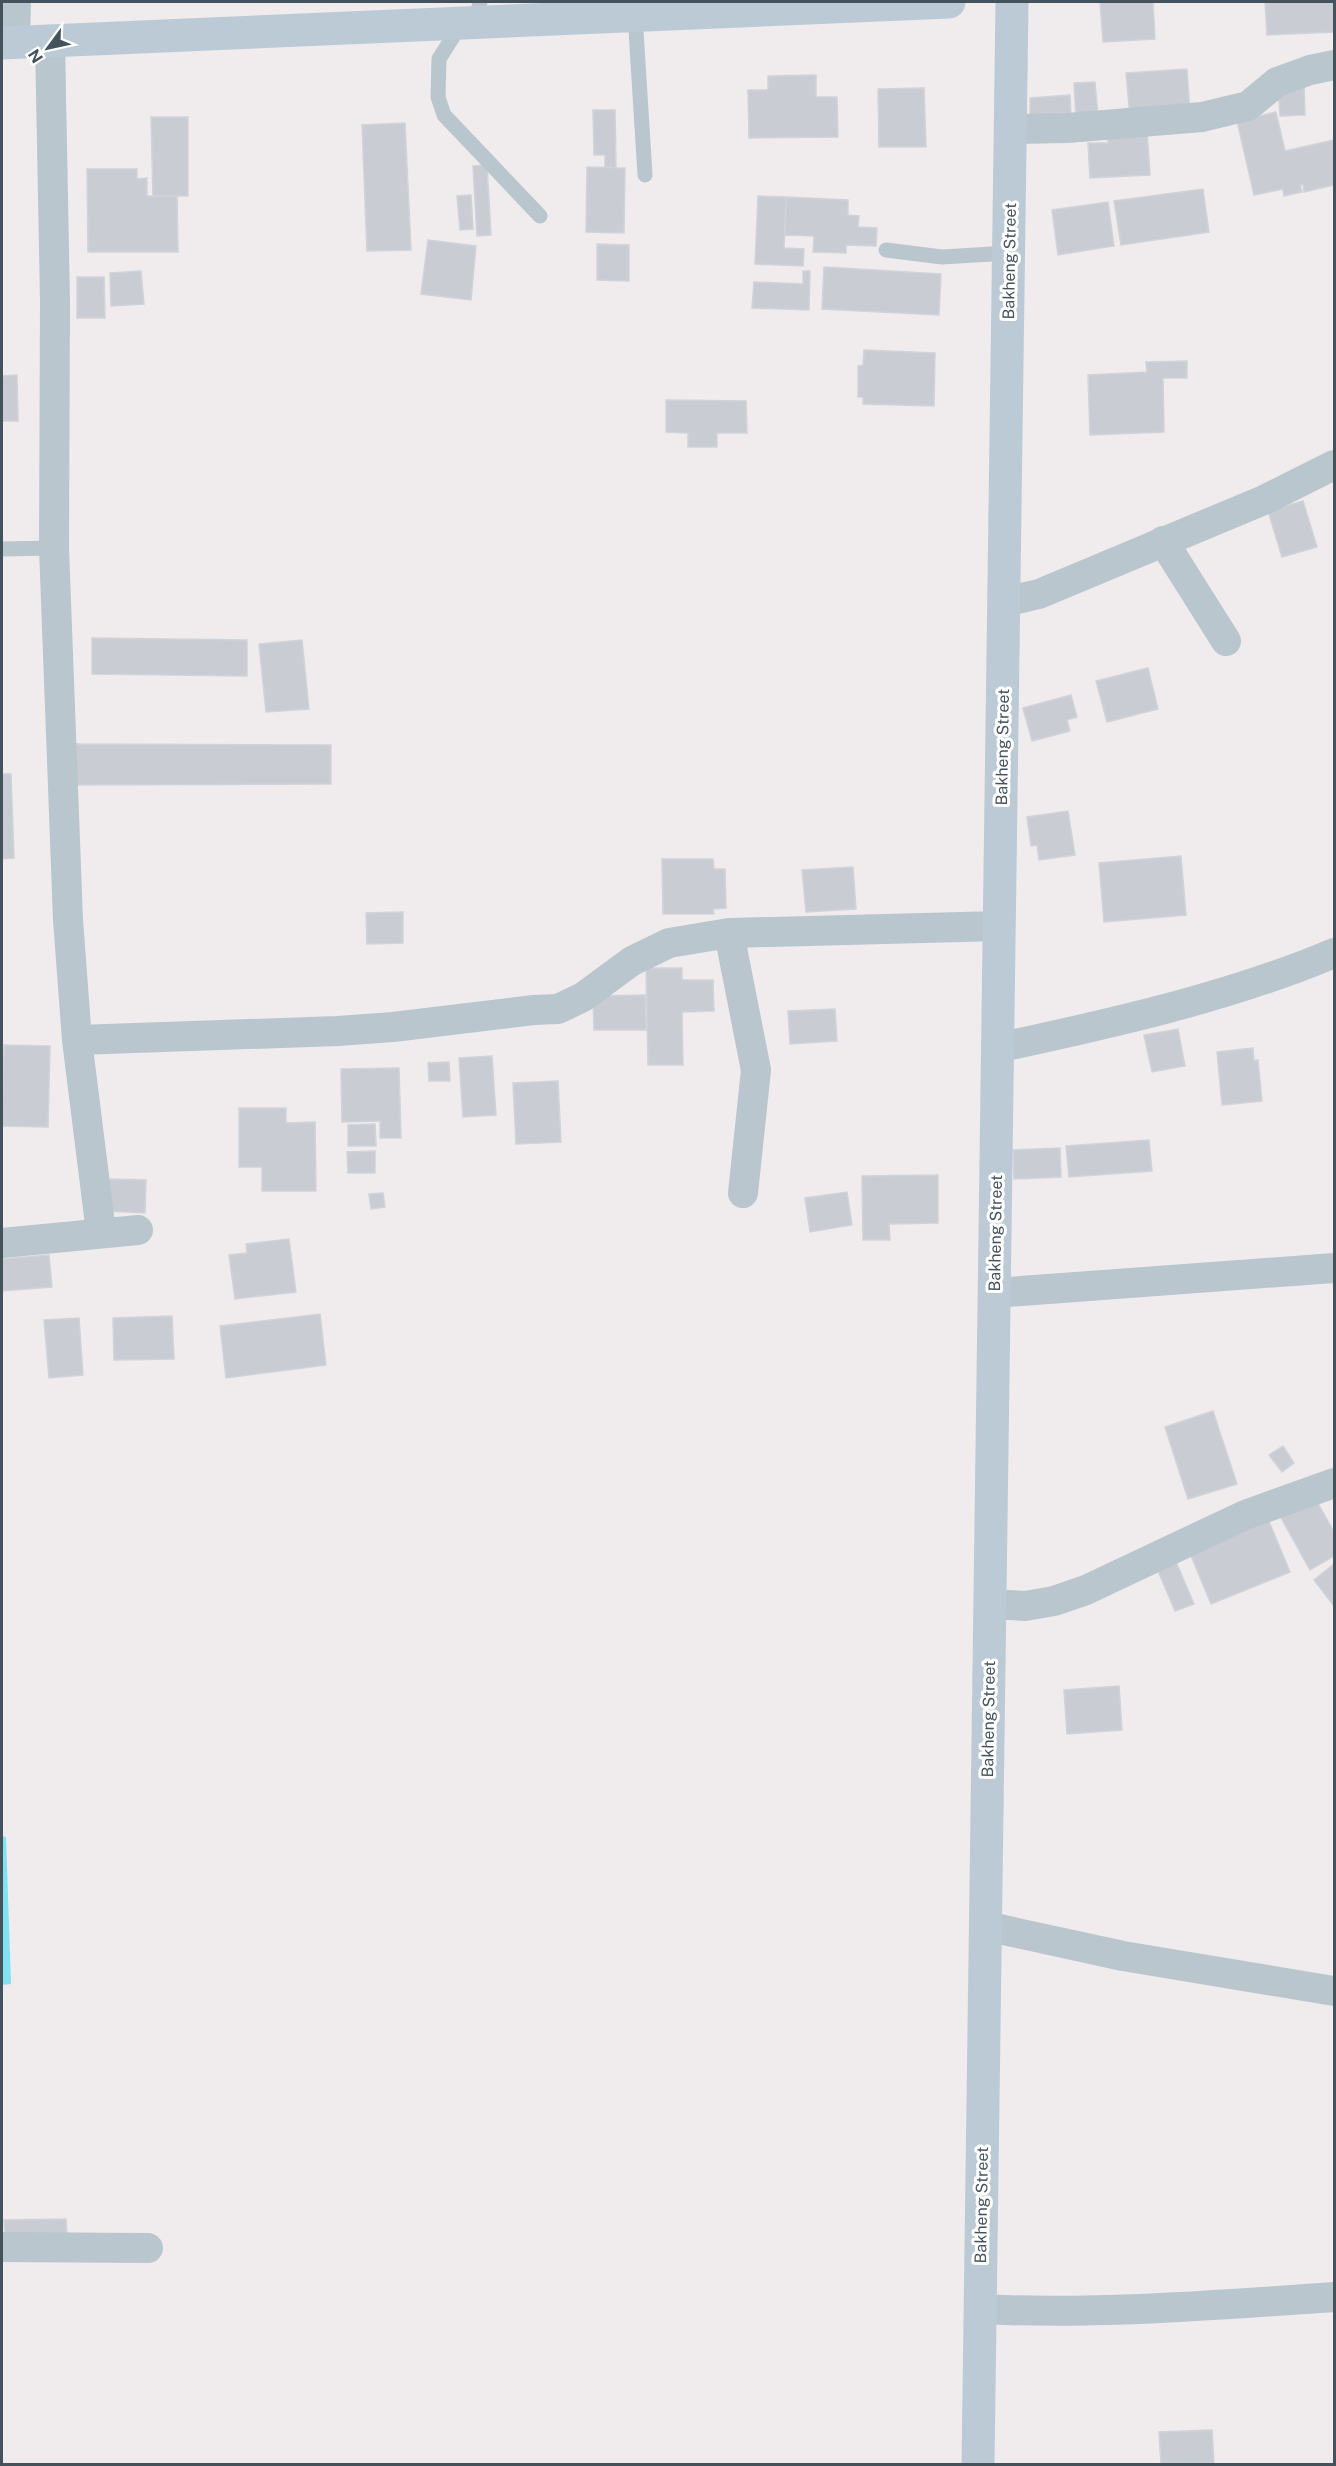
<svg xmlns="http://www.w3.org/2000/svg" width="1336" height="2466" font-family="'Public Sans',sans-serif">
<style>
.water{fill:#81e2f1}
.building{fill:#c9ccd2;stroke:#d0d3d9;stroke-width:1.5}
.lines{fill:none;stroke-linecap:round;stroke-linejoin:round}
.lane{stroke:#bac6cd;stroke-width:15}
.street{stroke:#bac6cd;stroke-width:30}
.secondary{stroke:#bccad6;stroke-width:33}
.labels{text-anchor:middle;stroke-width:6;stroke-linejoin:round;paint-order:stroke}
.street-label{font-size:16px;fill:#44525b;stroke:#fff}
</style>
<rect width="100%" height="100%" fill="#f0eced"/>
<path class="water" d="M 2,1836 L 6,1837 L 11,1984 L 2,1985 Z"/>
<path class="building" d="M 1100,2 L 1153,2 L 1155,39 L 1103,42 Z
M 1265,2 L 1334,2 L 1334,32 L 1267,35 Z
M 1187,69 L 1190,113 L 1130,117 L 1126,73 Z
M 816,75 L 816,97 L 837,97 L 838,137 L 749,138 L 748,90 L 768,90 L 768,76 Z
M 1095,82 L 1098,116 L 1076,118 L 1074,83 Z
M 1304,84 L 1305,115 L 1280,116 L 1278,86 Z
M 924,88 L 926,147 L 879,147 L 878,89 Z
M 1070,95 L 1071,118 L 1030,120 L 1030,98 Z
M 593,110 L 615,110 L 616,168 L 605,167 L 605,155 L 594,155 Z
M 1276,112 L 1285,151 L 1334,140 L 1334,185 L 1304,192 L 1303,184 L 1300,185 L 1302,192 L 1284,196 L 1283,189 L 1254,195 L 1237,121 Z
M 151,117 L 188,117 L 188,196 L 153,196 Z
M 405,123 L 411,250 L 367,251 L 362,125 Z
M 1147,130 L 1150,175 L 1090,178 L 1088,143 L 1108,143 L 1108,132 Z
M 487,165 L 491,235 L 477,236 L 473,166 Z
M 587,167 L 625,168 L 624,233 L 586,232 Z
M 87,169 L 137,169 L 137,179 L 147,178 L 147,196 L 177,196 L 178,252 L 88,252 Z
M 1203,189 L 1209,232 L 1121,245 L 1114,201 Z
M 471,195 L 473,229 L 460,230 L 457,196 Z
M 758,196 L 786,197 L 784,248 L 804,249 L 803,266 L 755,264 Z
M 786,197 L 848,200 L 848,215 L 859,216 L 858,227 L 877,228 L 876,246 L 846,245 L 846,253 L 813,252 L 814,236 L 785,235 Z
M 1108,202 L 1114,246 L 1058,255 L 1052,210 Z
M 428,240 L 476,246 L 471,300 L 421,294 Z
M 597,244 L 629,245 L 629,281 L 597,280 Z
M 824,267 L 941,274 L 939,315 L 822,309 Z
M 141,271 L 144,304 L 111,306 L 110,273 Z
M 803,271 L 810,271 L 809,310 L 752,308 L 754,282 L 803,284 Z
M 77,277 L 104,277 L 105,318 L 77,318 Z
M 864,350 L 935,353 L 934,406 L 863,404 L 863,397 L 858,397 L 858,366 L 863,365 Z
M 1187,361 L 1187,378 L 1163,378 L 1164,432 L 1090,435 L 1088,375 L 1147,372 L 1146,362 Z
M 17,375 L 18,421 L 2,421 L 2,376 Z
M 666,400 L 746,401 L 747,433 L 717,433 L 717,447 L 688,447 L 688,433 L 666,432 Z
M 1303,501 L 1317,547 L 1282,557 L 1268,511 Z
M 92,638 L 247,640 L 247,676 L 92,674 Z
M 302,640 L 309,709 L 266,712 L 259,644 Z
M 1148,668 L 1158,709 L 1107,722 L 1096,681 Z
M 1071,695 L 1077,717 L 1067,720 L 1070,731 L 1032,741 L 1023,708 Z
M 71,744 L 331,745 L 331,784 L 71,785 Z
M 2,774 L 11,774 L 14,858 L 2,859 Z
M 1068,811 L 1075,855 L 1039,860 L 1037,845 L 1031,846 L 1027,817 Z
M 1181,856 L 1186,915 L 1104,922 L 1099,863 Z
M 662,859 L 713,859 L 714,869 L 725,869 L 726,908 L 713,909 L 714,914 L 663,914 Z
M 853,867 L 856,909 L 806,912 L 802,870 Z
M 403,912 L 403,943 L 367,944 L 366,913 Z
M 646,968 L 682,968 L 682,980 L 713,980 L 714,1011 L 682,1012 L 683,1065 L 648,1065 Z
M 645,995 L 646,1030 L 594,1030 L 593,996 Z
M 835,1009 L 837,1041 L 790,1044 L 788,1011 Z
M 1178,1029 L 1185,1066 L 1152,1072 L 1144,1035 Z
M 4,1045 L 50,1046 L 48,1127 L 2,1126 Z
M 1253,1048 L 1254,1061 L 1258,1060 L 1262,1101 L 1222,1105 L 1217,1052 Z
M 492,1056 L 496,1115 L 463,1117 L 459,1058 Z
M 449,1062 L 450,1081 L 429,1081 L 428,1063 Z
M 399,1068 L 401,1138 L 380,1138 L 380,1121 L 342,1122 L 341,1069 Z
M 558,1081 L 561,1142 L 516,1144 L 513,1083 Z
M 239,1108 L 286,1108 L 286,1123 L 315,1122 L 316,1191 L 262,1191 L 262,1167 L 239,1167 Z
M 375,1124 L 376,1146 L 348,1146 L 348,1125 Z
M 1149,1140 L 1152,1171 L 1069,1177 L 1066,1146 Z
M 1060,1148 L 1061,1177 L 1014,1179 L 1013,1150 Z
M 375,1151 L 375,1173 L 348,1173 L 347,1152 Z
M 938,1175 L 938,1223 L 889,1224 L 890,1240 L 863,1240 L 862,1176 Z
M 106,1179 L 146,1180 L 145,1213 L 106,1211 Z
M 847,1192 L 852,1225 L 810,1232 L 805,1198 Z
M 383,1193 L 385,1207 L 371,1209 L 369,1194 Z
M 289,1239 L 296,1292 L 235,1299 L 229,1255 L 247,1253 L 246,1244 Z
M 49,1255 L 52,1287 L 2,1291 L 2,1259 Z
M 320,1314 L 326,1365 L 226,1378 L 220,1326 Z
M 172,1316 L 174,1359 L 114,1360 L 113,1318 Z
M 79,1318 L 83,1375 L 49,1378 L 44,1320 Z
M 1213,1411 L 1237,1484 L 1188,1499 L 1165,1427 Z
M 1283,1446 L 1294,1463 L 1282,1472 L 1269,1455 Z
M 1314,1496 L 1334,1532 L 1334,1556 L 1310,1570 L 1280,1516 Z
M 1268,1519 L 1290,1572 L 1211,1604 L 1189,1551 Z
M 1174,1557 L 1194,1604 L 1175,1611 L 1155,1564 Z
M 1334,1564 L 1334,1606 L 1314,1580 Z
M 1119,1686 L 1122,1730 L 1067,1734 L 1064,1690 Z
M 66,2219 L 67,2235 L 5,2236 L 4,2220 Z
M 1212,2430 L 1214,2464 L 1161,2464 L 1159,2432 Z"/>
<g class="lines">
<path class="lane" d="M 635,15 L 645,175
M 476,22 L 480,2
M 461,24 L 439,59 L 438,97 L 444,115 L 540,216
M 886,250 L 942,257 L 1009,253
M 2,549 L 54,548"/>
<path class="street" d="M 50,42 L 55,300 L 54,548 L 68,920 L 77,1040 L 101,1232
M 15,43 L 16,2
M 1010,129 L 1067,128 L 1202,117 L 1248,106 L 1277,82 L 1310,70 L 1334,65
M 1163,541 L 1226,641
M 1004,602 L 1039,594 L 1264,500 L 1334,465
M 729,933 L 756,1070 L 743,1193
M 77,1040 L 338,1031 L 393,1027 L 534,1010 L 558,1009 L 583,997 L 632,961 L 669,943 L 729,933 L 999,926
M 997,1048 C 1109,1024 1230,997 1334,953
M 2,1243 L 138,1230
M 994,1293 L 1334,1268
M 990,1604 L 1025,1606 L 1054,1601 L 1086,1590 L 1245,1515 L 1334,1483
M 985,1926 L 1123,1956 L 1334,1991
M 2,2247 L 148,2248
M 979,2309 C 1097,2315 1217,2305 1334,2297"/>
<path class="secondary" d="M 2,43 L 949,2
M 978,2464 L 1012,2"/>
</g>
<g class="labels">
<g class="street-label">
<text transform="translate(1009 261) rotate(-89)" y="6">Bakheng Street</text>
<text transform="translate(1002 747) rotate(-89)" y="6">Bakheng Street</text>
<text transform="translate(995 1233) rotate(-89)" y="6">Bakheng Street</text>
<text transform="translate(988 1719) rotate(-89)" y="6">Bakheng Street</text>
<text transform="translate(981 2205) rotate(-89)" y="6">Bakheng Street</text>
</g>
</g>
<rect width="1336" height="2466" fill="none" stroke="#44525b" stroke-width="6"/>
<g transform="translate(48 48) rotate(237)" stroke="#ffffff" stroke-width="4.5" paint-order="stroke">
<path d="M0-4.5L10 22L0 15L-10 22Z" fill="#44525b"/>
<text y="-9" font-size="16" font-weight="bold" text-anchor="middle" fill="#44525b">N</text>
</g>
</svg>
